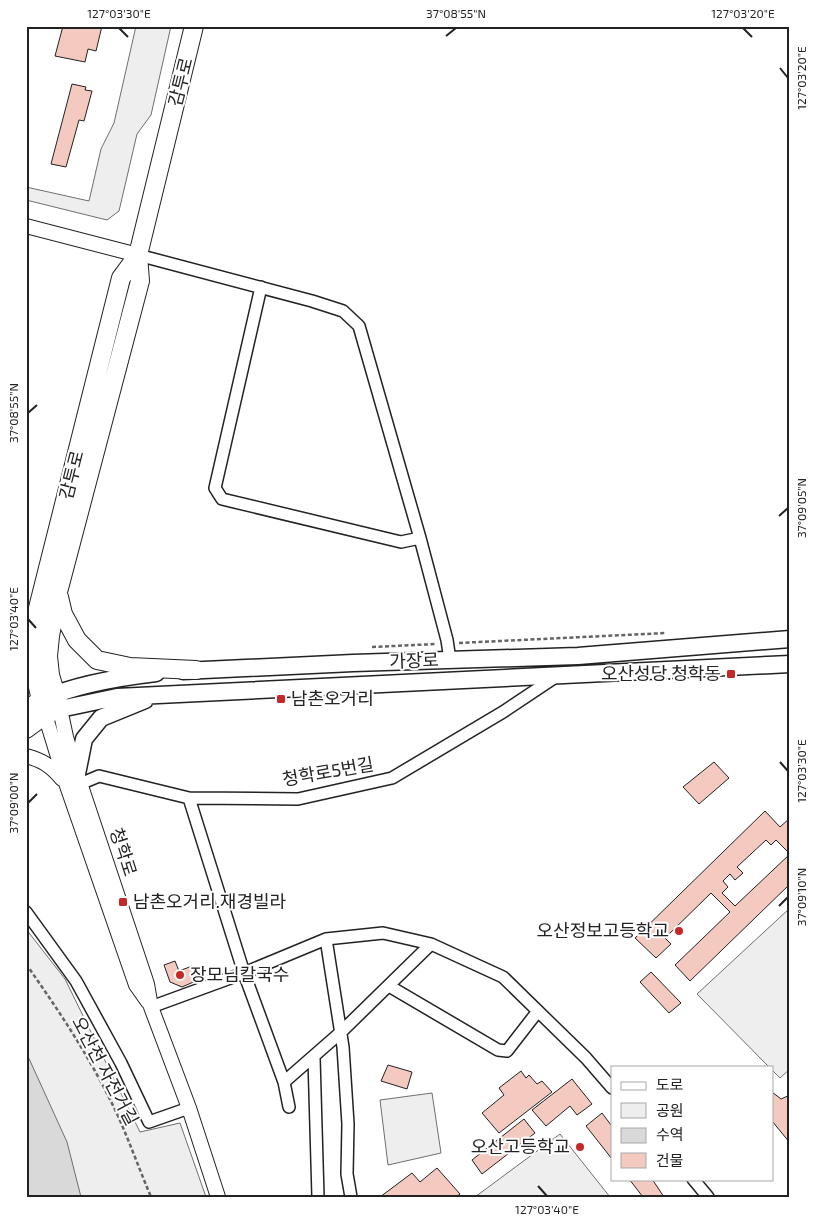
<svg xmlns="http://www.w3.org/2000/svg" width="816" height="1223" font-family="'Exo 2','Noto Sans KR',sans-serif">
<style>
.green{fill:#eee;stroke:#6f6f6f}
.water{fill:#d9d9d9;stroke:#6f6f6f}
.building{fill:#f3c9c0;stroke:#222;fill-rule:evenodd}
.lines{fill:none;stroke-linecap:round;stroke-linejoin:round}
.minor-casing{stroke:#222;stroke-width:14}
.tertiary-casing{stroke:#222;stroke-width:16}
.secondary-casing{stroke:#222;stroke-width:19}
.primary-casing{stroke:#222;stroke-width:20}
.path{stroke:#646464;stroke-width:2.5;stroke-dasharray:4 2.5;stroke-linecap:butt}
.minor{stroke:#fff;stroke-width:11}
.tertiary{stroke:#fff;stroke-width:14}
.secondary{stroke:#fff;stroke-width:16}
.primary{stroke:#fff;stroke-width:18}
.ticks{fill:none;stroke:#222;stroke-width:2}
.poi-dot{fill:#c62828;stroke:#fff;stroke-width:2}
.labels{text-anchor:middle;stroke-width:4;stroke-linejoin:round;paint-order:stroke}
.street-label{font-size:18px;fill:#222;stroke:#fff}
.poi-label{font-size:18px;fill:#222;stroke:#fff;text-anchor:end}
.neatline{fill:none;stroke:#222;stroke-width:2}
.ticks-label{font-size:12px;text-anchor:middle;fill:#222}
</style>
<rect width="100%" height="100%" fill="#fff"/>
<path class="green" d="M 136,26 L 171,26 L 151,115 L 137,134 L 119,211 L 107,220 L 26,200 L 26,187 L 89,201 L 101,149 L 114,123 Z
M 790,908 L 790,1069 L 780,1078 L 772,1070 L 772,1067 L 769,1067 L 697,994 Z
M 26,929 L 65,979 L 140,1132 L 180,1123 L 206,1197 L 26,1197 Z
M 432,1093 L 441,1153 L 388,1165 L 380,1100 Z
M 560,1134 L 610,1197 L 475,1197 Z"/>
<path class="water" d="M 26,1052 L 67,1142 L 81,1197 L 26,1197 Z"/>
<path class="building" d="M 63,26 L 102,26 L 96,51 L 88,49 L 85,62 L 55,56 Z
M 72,84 L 86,87 L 85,90 L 92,91 L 84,121 L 79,120 L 66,167 L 51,164 Z
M 714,762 L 729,778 L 699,804 L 683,787 Z
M 765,811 L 780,827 L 790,818 L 790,884 L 690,981 L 675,965 L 730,912 L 711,893 L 665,938 L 671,944 L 656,958 L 635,938 ZM 766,840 L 771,845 L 776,840 L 790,854 L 735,906 L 722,893 L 728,887 L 723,881 L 730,874 L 735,880 L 743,873 L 737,867 Z
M 175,961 L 179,971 L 192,966 L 198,980 L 182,987 L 170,982 L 164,965 Z
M 651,972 L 681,1003 L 669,1013 L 640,982 Z
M 388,1065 L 412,1072 L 407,1089 L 381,1081 Z
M 521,1071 L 526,1078 L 529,1075 L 537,1084 L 542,1081 L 552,1092 L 499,1133 L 482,1113 L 504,1095 L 499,1088 Z
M 572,1079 L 592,1104 L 577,1115 L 570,1106 L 546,1126 L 532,1110 Z
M 772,1092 L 781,1099 L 790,1095 L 790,1143 L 772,1121 Z
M 602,1113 L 611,1125 L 612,1123 L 612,1159 L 586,1126 Z
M 524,1119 L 535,1133 L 482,1174 L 472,1160 Z
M 437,1168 L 460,1194 L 456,1197 L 380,1197 L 412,1173 L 420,1182 Z
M 629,1179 L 652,1179 L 664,1197 L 643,1197 Z"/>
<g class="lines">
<g class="minor-casing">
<path id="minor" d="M 138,255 L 312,301 L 343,311 L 359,326 L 420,538 L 447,640 L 450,660
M 261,287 L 215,488 L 222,499 L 401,542 L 420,538
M 80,784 L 99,776 L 189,798 L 298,799 L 392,778 L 503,712 L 557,676
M 26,912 L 76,981 L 121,1063 L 149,1122 L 189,1108
M 326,939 L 343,1047 L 348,1124 L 347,1174 L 351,1197
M 389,986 L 498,1050 L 507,1051 L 538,1011
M 151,1007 L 244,973 L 189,798
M 314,1058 L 318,1197
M 284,1082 L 340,1033 L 431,944
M 289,1107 L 284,1082 L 244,973 L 326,939 L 383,933 L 431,944 L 503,977 L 586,1058 L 612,1088
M 693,1179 L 708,1197"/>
</g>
<g class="tertiary-casing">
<path id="tertiary" d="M 26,226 L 138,255
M 43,708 L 66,783 L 136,985 L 148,1002
M 60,709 L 66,737 L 77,774 L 147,984 L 151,1007 L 189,1108 L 218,1197
M 26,756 C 42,760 51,766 62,779"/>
</g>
<g class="secondary-casing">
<path id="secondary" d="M 183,671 L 353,663 L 578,656 L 790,639
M 44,699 C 75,685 122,677 156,673
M 60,709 L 117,697 L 790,664
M 77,774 L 84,739 L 101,718 L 145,700"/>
</g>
<g class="primary-casing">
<path id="primary" d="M 59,597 L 63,614 L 77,640 L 97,660 L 130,667 L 196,670
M 26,710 L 41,700 L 31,657 L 36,616 L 121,278 L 138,255
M 26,729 L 45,715 L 60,709 L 50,675 L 48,656 L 50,636 L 58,592 L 140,281 L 138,255 L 194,26"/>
</g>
<path class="path" d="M 459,643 L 666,633
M 372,647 L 436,644
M 26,964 C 62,1015 97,1068 122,1125 C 132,1149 141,1173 151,1197"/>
<use href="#minor" class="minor"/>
<use href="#tertiary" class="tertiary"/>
<use href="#secondary" class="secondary"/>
<use href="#primary" class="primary"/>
</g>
<path class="ticks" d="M 119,28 L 128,37M 743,28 L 752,37M 446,36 L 456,28M 780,68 L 788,78M 28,413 L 37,405M 779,516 L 788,508M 28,619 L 36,628M 780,762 L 788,771M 28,803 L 37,794M 779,906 L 788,897M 538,1186 L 547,1196"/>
<g class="poi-dot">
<rect x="726" y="669" width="10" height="10" rx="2.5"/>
<rect x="276" y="694" width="10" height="10" rx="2.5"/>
<rect x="118" y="897" width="10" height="10" rx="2.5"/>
<circle cx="679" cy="931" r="5"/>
<circle cx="180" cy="975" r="5"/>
<circle cx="580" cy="1147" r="5"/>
</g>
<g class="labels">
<g class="street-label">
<text transform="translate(181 82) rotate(-76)" y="6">감투로</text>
<text transform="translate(72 475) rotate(-76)" y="6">감투로</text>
<text transform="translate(414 661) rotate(-2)" y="6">가장로</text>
<text transform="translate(328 772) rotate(-10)" y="6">청학로5번길</text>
<text transform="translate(123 852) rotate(72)" y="6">청학로</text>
<text transform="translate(105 1071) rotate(62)" y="6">오산천 자전거길</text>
</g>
<g class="poi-label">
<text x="721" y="680">오산성당.청학동</text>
<text x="291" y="705" text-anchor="start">남촌오거리</text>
<text x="133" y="908" text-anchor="start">남촌오거리.재경빌라</text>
<text x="669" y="937">오산정보고등학교</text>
<text x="190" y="981" text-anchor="start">장모님칼국수</text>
<text x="570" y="1153">오산고등학교</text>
</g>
</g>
<rect width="816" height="1223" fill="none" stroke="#ffffff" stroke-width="55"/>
<rect x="611" y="1066" width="162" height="115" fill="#ffffff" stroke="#a7a7a7"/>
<rect x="621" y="1082" width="25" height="8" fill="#ffffff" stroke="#a7a7a7"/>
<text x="656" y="1090" font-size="15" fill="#222222">도로</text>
<rect x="621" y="1103" width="25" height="15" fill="#eeeeee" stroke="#a7a7a7"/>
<text x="656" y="1116" font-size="15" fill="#222222">공원</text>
<rect x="621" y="1128" width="25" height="15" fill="#d9d9d9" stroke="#a7a7a7"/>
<text x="656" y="1140" font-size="15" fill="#222222">수역</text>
<rect x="621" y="1153" width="25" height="15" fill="#f3c9c0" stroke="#a7a7a7"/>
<text x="656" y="1166" font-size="15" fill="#222222">건물</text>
<rect x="28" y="28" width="760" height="1168" class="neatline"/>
<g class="ticks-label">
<text x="119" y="18">127°03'30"E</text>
<text x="456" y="18">37°08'55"N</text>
<text x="743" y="18">127°03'20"E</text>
<text transform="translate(802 78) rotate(-90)" y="4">127°03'20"E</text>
<text transform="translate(14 413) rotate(-90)" y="4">37°08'55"N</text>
<text transform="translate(802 508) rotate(-90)" y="4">37°09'05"N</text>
<text transform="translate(14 619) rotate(-90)" y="4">127°03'40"E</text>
<text transform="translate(802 771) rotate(-90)" y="4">127°03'30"E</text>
<text transform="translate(14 803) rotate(-90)" y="4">37°09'00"N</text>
<text transform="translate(802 897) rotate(-90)" y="4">37°09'10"N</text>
<text x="547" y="1214">127°03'40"E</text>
</g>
</svg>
